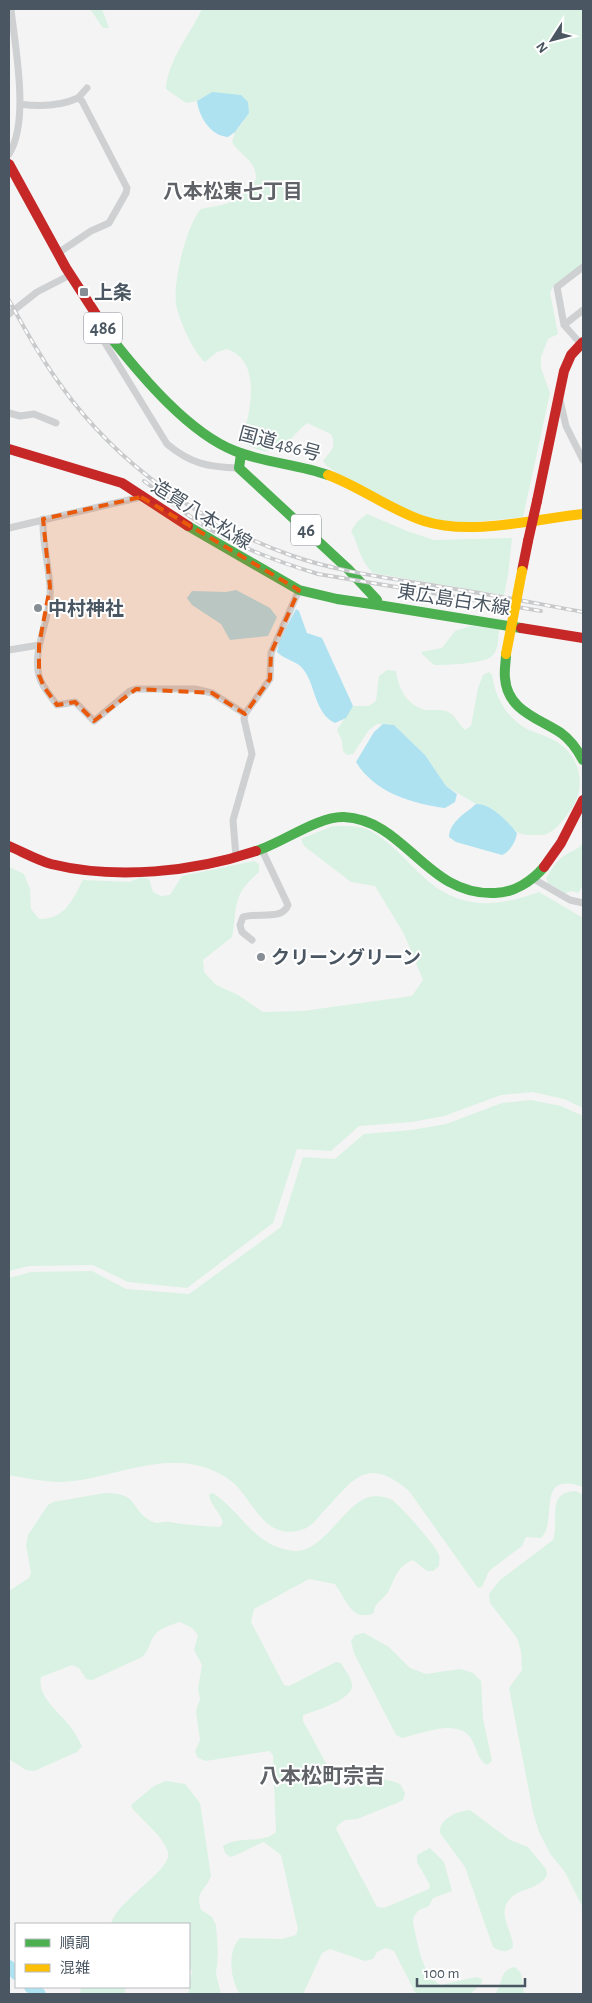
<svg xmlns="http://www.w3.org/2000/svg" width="592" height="2003" font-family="'Alegreya Sans','Noto Sans JP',sans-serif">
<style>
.green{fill:#d9f2e3}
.water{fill:#aee2f0}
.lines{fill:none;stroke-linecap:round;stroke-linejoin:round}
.river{stroke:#aee2f0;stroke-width:12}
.street{stroke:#ced0d2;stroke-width:7}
.fast{stroke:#4caf50;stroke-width:10}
.slow{stroke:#ffc107;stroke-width:10}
.jam{stroke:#c62828;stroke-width:10}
.rail-casing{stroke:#c9cacc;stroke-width:4}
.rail{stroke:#fff;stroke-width:2;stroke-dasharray:5.5;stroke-linecap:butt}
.slow-bridge{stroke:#ffc107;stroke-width:10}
.jam-bridge{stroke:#c62828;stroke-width:10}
.marked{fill:#e8590c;fill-opacity:0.2;stroke:#e8590c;stroke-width:4;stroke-dasharray:10 6;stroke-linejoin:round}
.poi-dot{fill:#868d94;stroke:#fff;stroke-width:2}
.labels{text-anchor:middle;stroke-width:4;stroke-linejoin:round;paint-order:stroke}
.shield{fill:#fff;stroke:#808990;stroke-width:1}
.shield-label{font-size:18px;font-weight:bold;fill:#4a5661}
.poi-label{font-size:19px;font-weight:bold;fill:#4a5661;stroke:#fff;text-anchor:start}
.street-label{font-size:19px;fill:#4a5661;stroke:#fff}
.neighbourhood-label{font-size:20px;font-weight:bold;fill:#5f6368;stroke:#fff}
.quarter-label{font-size:21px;font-weight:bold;fill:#5f6368;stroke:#fff}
</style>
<rect width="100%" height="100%" fill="#f4f4f4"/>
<path class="green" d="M 90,9 L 102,9 L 109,28 L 103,28 Z
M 202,9 L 583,9 L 583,267 L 567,279 L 554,285 L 550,293 L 558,334 L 548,339 L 541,357 L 541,368 L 550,393 L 523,517 C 494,520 463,525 434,520 C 419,518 328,473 323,461 C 331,450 337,448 331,434 L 307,423 C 291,436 282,456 259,450 C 251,447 248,446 242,440 C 243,431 246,425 248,417 C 253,391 255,359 227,349 L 217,352 L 205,362 C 193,352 179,320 176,304 C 173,282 186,226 201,209 C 229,204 238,203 256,179 C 256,159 241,157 232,142 L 235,132 L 244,121 L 212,92 L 197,101 L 186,103 L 166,89 C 168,59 190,35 202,9 Z
M 367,514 L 407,531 L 434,540 L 512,538 L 508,575 L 504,595 L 373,573 C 360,561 359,546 351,531 L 357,522 Z
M 471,626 L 499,629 C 498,637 499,650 492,656 C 483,664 447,665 434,665 L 422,654 L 421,652 L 442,648 L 455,631 Z
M 387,670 L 396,671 C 398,688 407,706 426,710 C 432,711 439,709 446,711 C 456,715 458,724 465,730 L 471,726 L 478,688 L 483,675 L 489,672 L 492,675 C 495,695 504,714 522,726 C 533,733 546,735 557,742 C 581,757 587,788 570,811 C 563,820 554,834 542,835 C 534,835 526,836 519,833 C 507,827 494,803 476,804 L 446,786 L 425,755 L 394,725 L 377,724 L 369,730 L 353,754 L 347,755 L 343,751 L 342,741 L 337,730 L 353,706 L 369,706 L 376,701 L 379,676 Z
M 333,826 C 346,826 359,825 371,831 C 393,843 409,865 428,881 C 462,910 499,907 539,892 L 583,918 L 583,1108 L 564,1099 L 533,1092 L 501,1095 L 444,1116 L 412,1122 L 359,1126 L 331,1151 L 297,1149 L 273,1223 L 187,1288 L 128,1282 L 93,1265 L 29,1266 L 9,1271 L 9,867 L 24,874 L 30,889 L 31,909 L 39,919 C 65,920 73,899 83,880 L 130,882 L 141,877 L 149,879 L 153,892 L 161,896 L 170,895 L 182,876 L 254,861 L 259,864 L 259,872 C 231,896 238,905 232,937 L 203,960 L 204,972 L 216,985 L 238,995 L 263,1012 L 303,1011 L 412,996 L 423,980 L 404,934 L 375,886 L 351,882 L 304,846 L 301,839 Z
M 583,843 L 583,886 L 578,893 L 572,891 L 565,893 L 548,883 L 546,878 C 551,871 556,861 564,856 C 571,851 578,850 583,843 Z
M 531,1100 L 561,1106 L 583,1116 L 583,1487 C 534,1470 559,1520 541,1538 L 526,1537 L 522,1546 L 489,1571 L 482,1587 L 478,1588 L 409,1491 C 365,1453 352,1482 321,1514 C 316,1521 309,1528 301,1530 C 263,1541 253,1498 231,1481 C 225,1476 215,1471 207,1468 C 160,1451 109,1480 61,1482 C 44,1482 26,1478 9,1475 L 9,1278 L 31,1272 L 92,1271 L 126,1289 L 189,1294 L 281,1227 L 303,1157 L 335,1159 L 364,1134 L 412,1130 L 446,1124 L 502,1103 Z
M 576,1491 L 583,1495 L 583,1908 L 565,1872 L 551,1855 L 539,1832 L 533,1812 L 509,1688 L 522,1670 L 521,1651 L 517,1638 L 490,1603 L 489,1594 L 500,1580 L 553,1540 C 560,1519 545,1492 576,1491 Z
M 105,1493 C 140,1493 129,1509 151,1521 C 158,1525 163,1521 170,1522 C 187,1525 202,1526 220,1527 L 223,1523 C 221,1512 210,1506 209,1494 L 213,1493 C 243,1513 254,1547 294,1551 C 322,1553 343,1507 366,1498 C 374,1495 385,1496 392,1500 C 400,1505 437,1547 439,1555 C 440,1558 439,1563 439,1566 L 433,1571 L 427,1571 L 413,1560 C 398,1566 396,1576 389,1590 C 385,1599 374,1602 374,1613 C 352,1623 345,1598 335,1584 L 309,1579 L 254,1609 L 251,1622 L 284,1685 L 289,1686 L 336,1662 L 341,1663 C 344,1669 352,1678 352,1685 C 354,1699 315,1711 303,1715 L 303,1721 L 339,1787 L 344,1789 C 366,1780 377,1775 400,1784 L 405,1793 L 403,1800 L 397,1803 L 357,1819 L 345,1820 L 338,1825 L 336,1829 L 377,1907 L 384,1908 L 429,1889 L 430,1885 L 417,1862 L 417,1855 L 430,1848 L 444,1862 L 452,1891 L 433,1898 L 429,1906 L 419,1910 L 414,1916 L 413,1923 C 418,1943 421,1975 441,1985 L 476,1977 L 482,1979 L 482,1983 L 470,1994 L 416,1994 L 394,1951 L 386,1948 L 377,1952 L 373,1959 L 365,1961 L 330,1949 L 322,1953 L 303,1994 L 240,1994 C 230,1980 227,1951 240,1938 L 282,1939 L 296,1935 L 298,1929 L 281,1855 L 264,1842 C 252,1846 243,1853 230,1857 L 225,1853 L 223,1846 C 239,1835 261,1845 276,1832 L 273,1755 L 269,1751 L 206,1761 L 198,1758 L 195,1752 L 200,1740 L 196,1711 L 200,1699 L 198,1689 L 202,1665 L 194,1650 L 198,1635 L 192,1628 L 180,1622 C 171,1625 160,1627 154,1636 C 149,1643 149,1651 142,1657 L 92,1680 L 86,1679 L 79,1668 L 72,1665 L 41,1677 C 37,1697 59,1712 69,1725 C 74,1731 78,1739 82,1746 L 77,1752 L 34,1771 L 26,1770 L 9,1759 L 9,1591 L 29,1578 L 31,1573 L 26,1545 L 28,1535 L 48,1505 L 53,1502 Z
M 364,1633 L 389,1647 L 410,1668 L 426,1674 L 460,1669 L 473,1673 L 481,1681 L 483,1719 L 492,1761 L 487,1765 C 479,1761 477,1751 473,1742 C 462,1716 423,1733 402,1738 L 396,1735 L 354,1653 L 351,1641 L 355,1635 Z
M 166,1781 L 185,1784 L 200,1803 L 211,1876 C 205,1892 195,1890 201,1910 L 212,1917 L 216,1925 L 218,1954 L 216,1974 L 221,1994 L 188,1994 L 192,1971 L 189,1967 L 189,1924 L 111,1924 C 116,1901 174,1869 168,1852 C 163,1836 143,1821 132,1808 L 131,1805 L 154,1786 Z
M 470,1810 L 510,1840 L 528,1847 L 546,1869 L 547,1875 C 539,1891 516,1887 507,1903 C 499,1916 513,1933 513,1947 C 506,1953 501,1952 493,1947 L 465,1867 L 440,1833 C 439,1818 458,1811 470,1810 Z
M 515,1967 L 521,1973 L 524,1994 L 495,1994 C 503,1984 499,1970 515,1967 Z
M 81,1987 L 126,1987 L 124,1994 L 80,1994 Z"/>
<path class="water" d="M 212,92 L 241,95 L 248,102 L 249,113 L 235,132 L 228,137 C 211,136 199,117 197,101 Z
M 236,590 L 270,608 L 277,617 L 268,636 L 230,640 L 221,624 L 192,605 L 187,598 L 192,591 L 226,592 Z
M 296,609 L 299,611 L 307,633 L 322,638 L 353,706 L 346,718 L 335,723 C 314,713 316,685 303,669 C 297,661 285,660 277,652 L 280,639 Z
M 383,724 L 394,725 L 425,755 L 446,786 L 457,794 L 455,802 L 445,808 C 412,804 374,792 356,762 L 374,732 Z
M 476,804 C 491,803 508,822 517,833 C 516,841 510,852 502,855 L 456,842 L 449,837 C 450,821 465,814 476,804 Z"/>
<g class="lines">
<path class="river" d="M 9,1966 L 16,1974
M 30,1987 L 40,1994"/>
<path class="street" d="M 78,98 L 87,88
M 20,104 C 40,107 60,106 78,98 L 82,101 L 127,188 L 126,193 L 109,223 L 91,231 L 58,253
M 9,154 C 30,121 15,47 11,9
M 9,314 L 37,292 L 70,275
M 564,325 L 583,310
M 101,329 L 102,338 L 167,444 C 191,464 208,467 239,468
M 581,344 L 564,325 L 557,287 L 583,267
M 560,400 L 566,426 L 583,460
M 9,413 L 20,416 L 34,414 L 56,423
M 43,519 C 42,543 49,565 50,588 C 52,617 32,646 39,676 C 42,687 51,696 57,705 L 75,702 L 94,721 L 130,691 L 136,689 L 195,689 L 212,693 L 245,714
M 9,528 L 141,497
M 9,650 L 39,645
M 236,857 L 233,820 L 252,754 L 244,719 L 245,714 L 270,679 L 271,653 L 299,590
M 532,878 L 570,900 L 583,903
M 252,940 L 242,932 L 240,925 L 243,917 C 258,912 282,921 288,905 L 262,850"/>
<path class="fast" d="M 112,339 C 142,377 189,433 235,451 C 265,463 298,464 328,475
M 241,454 L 239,468 L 348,569 L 377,600 L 378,605 L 521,628
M 188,526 L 299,590 L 337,599 L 378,605
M 506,654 C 506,662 504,670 505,678 C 507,710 538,718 561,733 C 571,740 577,749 583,760
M 256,851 C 282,843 318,816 344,817 C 406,820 426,896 495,893 C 514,893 532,881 544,867"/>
<path class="slow" d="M 328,475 C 361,487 390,510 424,521 C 470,536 536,519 583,514"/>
<path class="jam" d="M 9,164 L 66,268 L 112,339
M 9,449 L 122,483 L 188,526
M 537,501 L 564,371 L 571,355 L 583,342
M 522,571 L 528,541
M 521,628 L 583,638
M 9,846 C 23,852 37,860 51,864 C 116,880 194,872 256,851
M 544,867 L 561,843 L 583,800"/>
<g class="rail-casing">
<path id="rail" d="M 9,300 C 25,330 42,360 62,387 C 117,464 202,524 290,555 C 340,573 397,579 449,588 C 494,595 539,604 583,612
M 144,481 C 162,494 178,509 197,521 C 234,546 276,561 318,574 L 541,611"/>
</g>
<use href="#rail" class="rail"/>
<path class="slow-bridge" d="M 506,654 L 522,571"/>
<path class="jam-bridge" d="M 528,541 L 537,501"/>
</g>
<path class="marked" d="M 141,497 L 299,590 L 271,653 L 270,679 L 245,714 L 212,693 L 136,689 L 94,721 L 75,702 L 57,705 L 44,687 L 39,675 L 39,645 L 50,587 L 43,519 Z"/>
<g class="poi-dot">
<rect x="79" y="287" width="10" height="10" rx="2.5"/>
<circle cx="38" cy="608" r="5"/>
<circle cx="261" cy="957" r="5"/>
</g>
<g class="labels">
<g class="shield">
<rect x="84" y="312.5" width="38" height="31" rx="4"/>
<rect x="291" y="514.5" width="30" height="31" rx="4"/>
</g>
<g class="shield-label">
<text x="103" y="334">486</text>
<text x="306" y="536">46</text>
</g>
<g class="poi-label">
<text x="94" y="299">上条</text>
<text x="48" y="615">中村神社</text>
<text x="271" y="964">クリーングリーン</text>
</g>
<g class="street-label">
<text transform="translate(280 443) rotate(15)" y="7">国道486号</text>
<text transform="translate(202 514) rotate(32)" y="7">造賀八本松線</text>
<text transform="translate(454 599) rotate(9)" y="7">東広島白木線</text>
</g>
<g class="neighbourhood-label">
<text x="233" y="198">八本松東七丁目</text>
</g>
<g class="quarter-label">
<text x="322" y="1783">八本松町宗吉</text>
</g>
</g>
<rect width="592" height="2003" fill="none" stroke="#4a5661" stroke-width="20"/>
<rect x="15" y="1923" width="175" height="65" fill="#ffffff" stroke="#b7bbc0"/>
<rect x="25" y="1939" width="25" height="8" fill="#4caf50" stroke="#b7bbc0"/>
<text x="60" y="1948" font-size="15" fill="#4a5661">順調</text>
<rect x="25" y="1964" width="25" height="8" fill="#ffc107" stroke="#b7bbc0"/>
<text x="60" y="1973" font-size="15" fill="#4a5661">混雑</text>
<g transform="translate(552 40) rotate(234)" stroke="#ffffff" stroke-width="4" paint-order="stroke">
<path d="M0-4L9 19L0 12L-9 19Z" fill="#4a5661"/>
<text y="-8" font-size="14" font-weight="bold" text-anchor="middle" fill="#4a5661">N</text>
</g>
<path d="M417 1978v8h108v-8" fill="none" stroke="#4a5661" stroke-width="2.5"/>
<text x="424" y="1978" font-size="15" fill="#4a5661" stroke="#ffffff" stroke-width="4" paint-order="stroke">100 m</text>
</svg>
